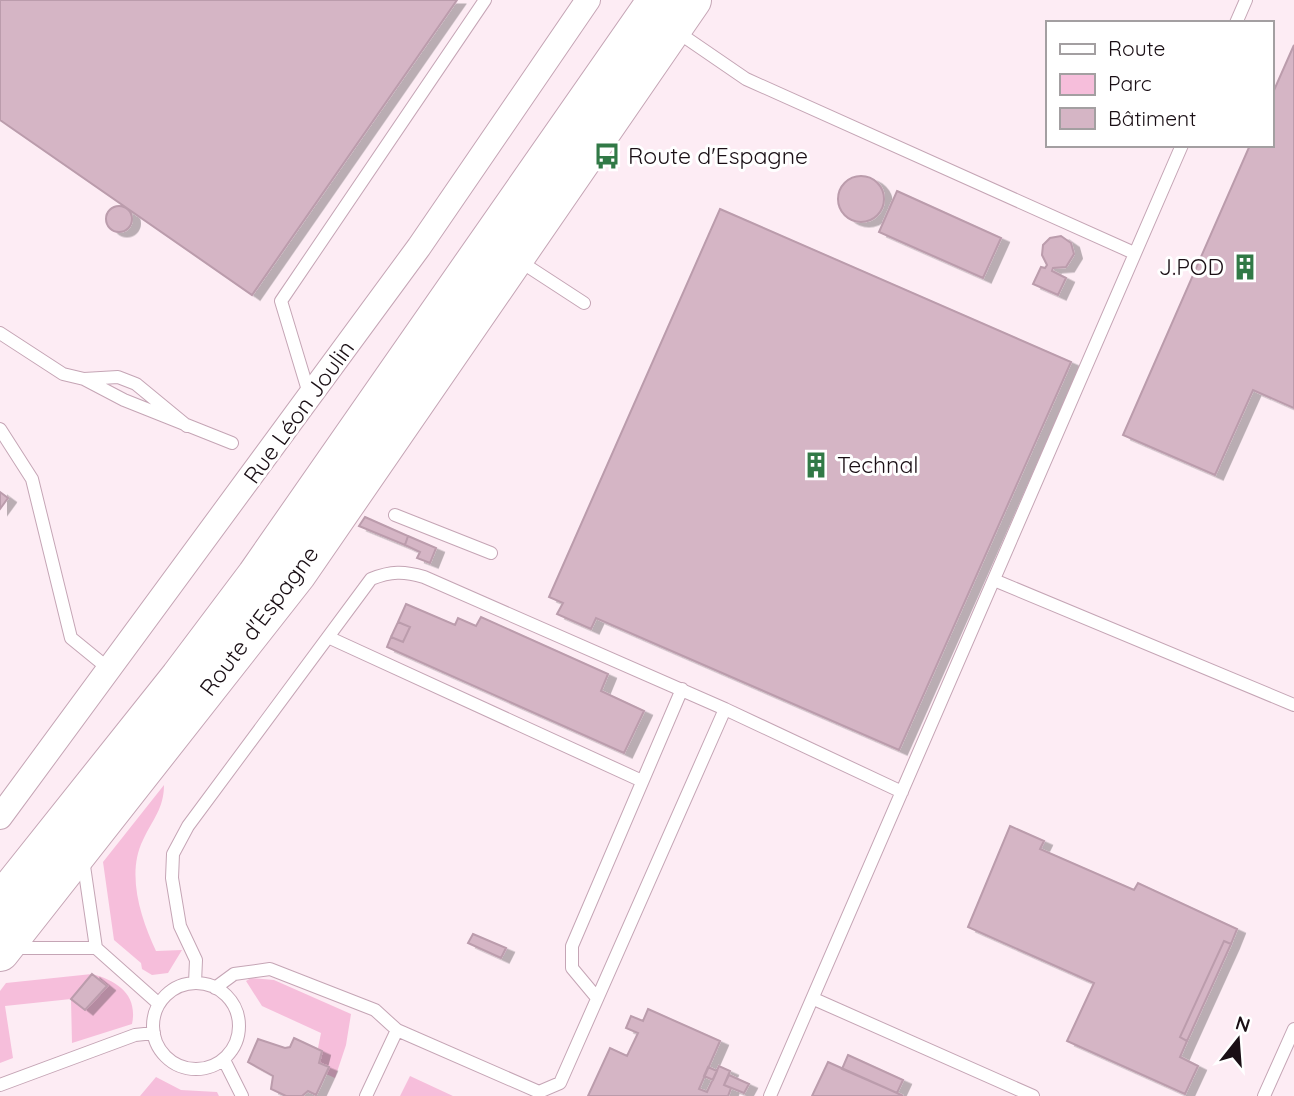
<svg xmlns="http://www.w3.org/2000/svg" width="1294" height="1096" font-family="Quicksand,sans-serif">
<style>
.built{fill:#fdecf4;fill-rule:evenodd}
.green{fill:#f6bedb}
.building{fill:#d5b5c5;stroke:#bb9cac;stroke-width:2;filter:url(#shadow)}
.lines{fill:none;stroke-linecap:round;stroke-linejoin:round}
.lane-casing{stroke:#c5a5b5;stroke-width:14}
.street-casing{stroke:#c5a5b5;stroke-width:26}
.primary-casing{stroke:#c5a5b5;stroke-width:40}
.lane{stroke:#fff;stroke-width:12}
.street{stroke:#fff;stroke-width:24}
.primary{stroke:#fff;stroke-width:38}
.labels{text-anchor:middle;stroke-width:6;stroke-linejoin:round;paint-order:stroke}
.poi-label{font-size:23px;fill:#1a0f15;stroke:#fff;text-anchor:start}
.street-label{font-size:23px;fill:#1a0f15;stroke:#fff}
</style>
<defs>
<filter id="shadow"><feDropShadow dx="8" dy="4.5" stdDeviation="0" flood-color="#0004"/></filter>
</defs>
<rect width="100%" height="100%" fill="#fdf7fa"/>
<path class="built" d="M 0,0 L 1294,0 L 1294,1096 L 0,1096 ZM 1047,23 L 1271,23 L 1271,145 L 1047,145 Z"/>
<path class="green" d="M 164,785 C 164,808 153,819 143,840 C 126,874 141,919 156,951 L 182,950 L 168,973 L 152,975 L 142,969 L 141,963 L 114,940 L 103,862 Z
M 92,974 C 118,981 138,995 132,1024 L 72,1043 L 71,999 L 5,1006 L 13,1058 L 0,1063 L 0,991 L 6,983 Z
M 251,978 L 274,980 L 351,1014 L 346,1045 L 335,1078 L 326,1074 L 329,1067 L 319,1063 L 322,1051 L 318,1048 L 321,1033 L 262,1006 L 246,981 Z
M 410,1076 L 453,1096 L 400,1096 Z
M 156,1077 L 181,1090 L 217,1092 L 219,1096 L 140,1096 Z"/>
<path class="building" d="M 0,0 L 457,0 L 252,295 L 0,120 Z
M 1294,45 L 1294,408 L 1253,390 L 1215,475 L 1123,435 L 1250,145 L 1271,145 L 1271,97 Z
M838 199a23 23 0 1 1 46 0a23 23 0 1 1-46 0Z
M 897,191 L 1001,238 L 983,278 L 879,232 Z
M106 219a13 13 0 1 1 26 0a13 13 0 1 1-26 0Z
M 720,209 L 1071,362 L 899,750 L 596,618 L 591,629 L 557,614 L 563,603 L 549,597 Z
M 1061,236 L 1071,243 L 1074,254 L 1066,267 L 1053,268 L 1052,271 L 1066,278 L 1058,295 L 1033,284 L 1041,267 L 1045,268 L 1047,265 L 1042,255 L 1043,245 L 1050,238 Z
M 0,492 L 8,498 L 0,509 Z
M 365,517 L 408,536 L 405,545 L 359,526 Z
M 408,536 L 436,548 L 430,563 L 417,558 L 420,552 L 405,545 Z
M 406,604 L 455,625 L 458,618 L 476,626 L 481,617 L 608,674 L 601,691 L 644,711 L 624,753 L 387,647 L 391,637 L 403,642 L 410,627 L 398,622 Z
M 398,622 L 410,627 L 403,642 L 391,637 Z
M 1010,826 L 1044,841 L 1040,849 L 1134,890 L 1138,883 L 1237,929 L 1231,944 L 1224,941 L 1180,1037 L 1187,1041 L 1180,1057 L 1198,1066 L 1185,1094 L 1067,1041 L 1094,983 L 968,927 Z
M 473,934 L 506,948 L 501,958 L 468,943 Z
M 1224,941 L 1231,944 L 1187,1041 L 1180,1037 Z
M 92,974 L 107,986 L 85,1010 L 71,999 Z
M 648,1009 L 720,1041 L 699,1089 L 707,1092 L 719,1066 L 730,1071 L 724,1085 L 731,1088 L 728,1096 L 588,1096 L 610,1048 L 627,1056 L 638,1033 L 626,1028 L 631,1016 L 643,1021 Z
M 294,1038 L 322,1051 L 319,1063 L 329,1067 L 316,1095 L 308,1091 L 302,1096 L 286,1096 L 271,1089 L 273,1076 L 248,1062 L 258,1039 L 285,1048 L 290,1047 Z
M 848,1055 L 903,1080 L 897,1093 L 842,1069 Z
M 828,1062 L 897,1093 L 903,1096 L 812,1096 Z
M 708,1067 L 717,1071 L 713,1080 L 704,1076 Z
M 729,1075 L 749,1084 L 744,1093 L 724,1085 Z"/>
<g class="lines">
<g class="lane-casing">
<path id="lane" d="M 1236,23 L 1246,0
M 676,31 L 746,79 L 1134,253
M 518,260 L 584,303
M 0,333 L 63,374 L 84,379 L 118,377 L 136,384 L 187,426
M 84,379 L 124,400 L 232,443
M 310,397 L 281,301 L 485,0
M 0,429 L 32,479 L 71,638 L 109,669
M 395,515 L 491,553
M 994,580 L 1294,705
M 330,638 L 642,781
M 83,859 L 96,948
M 11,948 L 96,948 L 159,1004
M 195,983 L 196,960 L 180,926 L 172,878 L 173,854 L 188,826 L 371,579 C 391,571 404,571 424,577 L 725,709 L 902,792
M153 1026a43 43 0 1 1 86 0a43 43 0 1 1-86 0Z
M 215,988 L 234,974 L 270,969 L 375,1010 L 397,1030 L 539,1092 L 560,1083 L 725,709
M 597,998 L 572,968 L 572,946 L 682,689
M 814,999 L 1033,1096
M 224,1060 L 242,1096
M 0,1085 L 135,1035 L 154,1033
M 366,1096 L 397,1030
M 770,1096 L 1182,145
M 1264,1096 L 1294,1029"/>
</g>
<g class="street-casing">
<path id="street" d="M 0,817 L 419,247 L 588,0"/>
</g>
<g class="primary-casing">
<path id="primary" d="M 0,903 L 180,677 L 256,576 L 657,0
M 0,952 L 297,574 L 692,0"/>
</g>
<use href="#lane" class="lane"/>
<use href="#street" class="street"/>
<use href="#primary" class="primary"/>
</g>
<defs>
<g id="bus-bare" transform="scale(2.1)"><path d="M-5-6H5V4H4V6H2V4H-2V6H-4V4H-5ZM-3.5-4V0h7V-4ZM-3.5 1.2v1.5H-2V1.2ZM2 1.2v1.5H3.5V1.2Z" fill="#317946" stroke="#fff" stroke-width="2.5" paint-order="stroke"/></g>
<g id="building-bare" transform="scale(2.1)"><path d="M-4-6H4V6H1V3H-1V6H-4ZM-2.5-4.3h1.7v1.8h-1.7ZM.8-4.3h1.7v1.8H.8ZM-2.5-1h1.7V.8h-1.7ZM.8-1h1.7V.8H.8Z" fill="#317946" stroke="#fff" stroke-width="2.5" paint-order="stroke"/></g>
</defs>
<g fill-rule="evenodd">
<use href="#bus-bare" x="607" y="156"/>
<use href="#building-bare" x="1245" y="267"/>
<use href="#building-bare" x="816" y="465"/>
</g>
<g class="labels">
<g class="poi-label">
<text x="628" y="164">Route d'Espagne</text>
<text x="1224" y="275" text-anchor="end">J.POD</text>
<text x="837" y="473">Technal</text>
</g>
<g class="street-label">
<text transform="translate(299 412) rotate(-54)" y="8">Rue Léon Joulin</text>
<text transform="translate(259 621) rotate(-53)" y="8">Route d'Espagne</text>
</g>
</g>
<rect x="1046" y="21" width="228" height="126" fill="#ffffff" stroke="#a39fa1" stroke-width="2"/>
<rect x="1060" y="44" width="35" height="10" fill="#ffffff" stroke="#a39fa1" stroke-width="2"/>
<text x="1108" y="56" font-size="21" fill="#1a0f15">Route</text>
<rect x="1060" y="74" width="35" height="21" fill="#f6bedb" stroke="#a39fa1" stroke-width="2"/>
<text x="1108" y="91" font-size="21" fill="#1a0f15">Parc</text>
<rect x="1060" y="108" width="35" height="21" fill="#d5b5c5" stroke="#a39fa1" stroke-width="2"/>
<text x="1108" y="126" font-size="21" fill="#1a0f15">Bâtiment</text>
<g transform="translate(1238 1040) rotate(17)" stroke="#ffffff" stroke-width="5" paint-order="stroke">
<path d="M0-5L12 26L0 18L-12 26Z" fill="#1a0f15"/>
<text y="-10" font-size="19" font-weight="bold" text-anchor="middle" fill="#1a0f15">N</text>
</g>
</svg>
